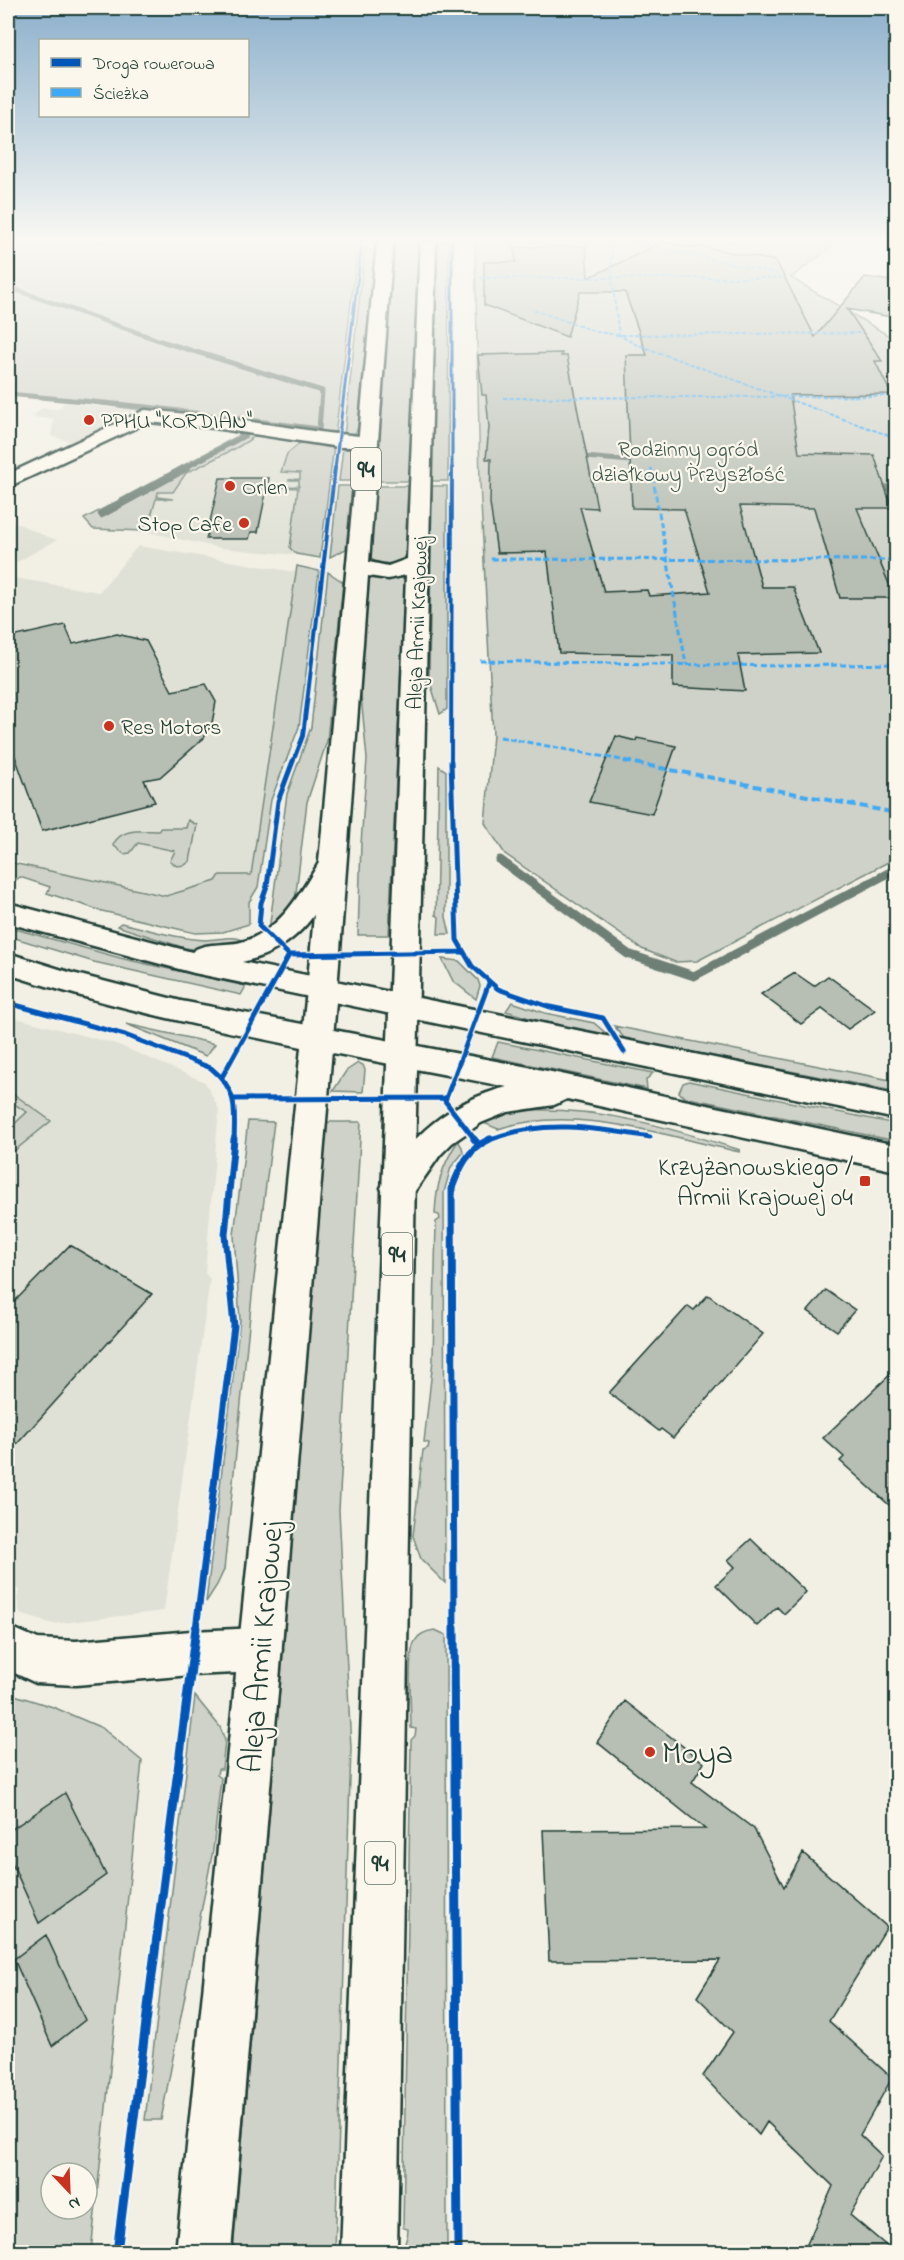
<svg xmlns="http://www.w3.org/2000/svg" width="904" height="2260" font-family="'Indie Flower',sans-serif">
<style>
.built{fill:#e0e1d6}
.green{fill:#cfd2c8;stroke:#77887e;stroke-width:1.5;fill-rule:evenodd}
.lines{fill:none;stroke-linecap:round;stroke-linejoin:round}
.stream-far2{stroke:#6e7f75;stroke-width:5}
.stream-far1{stroke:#6e7f75;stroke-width:8}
.stream{stroke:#6e7f75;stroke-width:9}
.building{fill:#b7beb3;stroke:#1f3d34;stroke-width:1.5}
.minor-casing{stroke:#1f3d34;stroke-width:5}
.major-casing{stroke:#1f3d34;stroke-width:5}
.minor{fill:#fbf7ec;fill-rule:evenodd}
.major{fill:#fbf7ec;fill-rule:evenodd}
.quiet-far2{stroke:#3fa9f5;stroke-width:2;stroke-dasharray:4.5 2;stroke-linecap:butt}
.quiet-far1{stroke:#3fa9f5;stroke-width:3;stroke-dasharray:6 3;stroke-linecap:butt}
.quiet{stroke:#3fa9f5;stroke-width:4;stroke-dasharray:8 4;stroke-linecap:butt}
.cycleway-far4-casing{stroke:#fbf7ec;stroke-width:5}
.cycleway-far3-casing{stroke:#fbf7ec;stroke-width:6}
.cycleway-far2-casing{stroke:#fbf7ec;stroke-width:8}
.cycleway-far1-casing{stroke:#fbf7ec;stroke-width:10}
.cycleway-casing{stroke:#fbf7ec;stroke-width:13}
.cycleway-far4{stroke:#0057b8;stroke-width:3}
.cycleway-far3{stroke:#0057b8;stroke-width:4}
.cycleway-far2{stroke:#0057b8;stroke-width:5}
.cycleway-far1{stroke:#0057b8;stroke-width:7}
.cycleway{stroke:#0057b8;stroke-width:9}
.poi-dot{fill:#c8321e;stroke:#fbf7ec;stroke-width:2}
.labels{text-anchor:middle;stroke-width:4.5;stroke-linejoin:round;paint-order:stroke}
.far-poi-label{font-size:22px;fill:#1f3d34;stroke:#fbf7ec;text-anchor:start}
.far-park-label{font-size:22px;fill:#425b52;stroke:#fbf7ec}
.far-street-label{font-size:22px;fill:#1f3d34;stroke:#fbf7ec}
.shield{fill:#fbf7ec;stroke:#61756b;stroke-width:1.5}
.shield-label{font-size:24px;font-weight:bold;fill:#1f3d34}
.poi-label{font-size:26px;fill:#1f3d34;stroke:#fbf7ec;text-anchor:end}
.near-street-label{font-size:32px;fill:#1f3d34;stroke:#fbf7ec}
.near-poi-label{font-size:32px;fill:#1f3d34;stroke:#fbf7ec;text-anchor:start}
</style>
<rect width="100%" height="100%" fill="#f2f0e5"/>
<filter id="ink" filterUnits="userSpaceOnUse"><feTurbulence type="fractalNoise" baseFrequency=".0167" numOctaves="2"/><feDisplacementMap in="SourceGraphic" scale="12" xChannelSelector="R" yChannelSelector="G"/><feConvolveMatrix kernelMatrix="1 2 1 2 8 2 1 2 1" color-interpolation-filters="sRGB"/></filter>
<g filter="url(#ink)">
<path class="built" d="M 64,403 L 134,410 L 72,442 L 51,436 L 54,419 L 32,417 L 42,408 L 58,409 Z
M 260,433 L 302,441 L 297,444 L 282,473 L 300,473 L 292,535 L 292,553 L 297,555 L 220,548 L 143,531 L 158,492 L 173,492 L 186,473 L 238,447 Z
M 8,519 L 43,535 L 57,540 L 8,567 Z
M 138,546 L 296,572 L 251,875 L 220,875 L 216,881 L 143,904 L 8,858 L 8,577 L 99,592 Z
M 8,1016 L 116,1044 L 205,1082 L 219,1109 L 205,1273 L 210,1279 L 164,1611 L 53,1624 L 20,1614 L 17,1599 L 19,1590 L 8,1583 Z"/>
<path class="green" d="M 8,242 L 336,242 L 358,246 L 335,436 L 265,422 L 254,424 L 8,393 Z
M 394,242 L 419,242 L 409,481 L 376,481 Z
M 437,242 L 449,242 L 448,481 L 432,481 Z
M 475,242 L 837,242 L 791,278 L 896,340 L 896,858 L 697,961 L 675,962 L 642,949 L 505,854 L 485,823 L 493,735 L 480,483 Z
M 365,247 L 375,251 L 358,427 L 355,433 L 344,436 Z
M 247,431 L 260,433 L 238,447 L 186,473 L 173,492 L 158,492 L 157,497 L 173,499 L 156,499 L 149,523 L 145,523 L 143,531 L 93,529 L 84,519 Z
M 302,441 L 334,445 L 320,558 L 296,554 L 290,548 L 298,488 L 282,487 L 299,486 L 299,480 L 288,480 L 300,479 L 300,473 L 281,472 L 287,454 Z
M 343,448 L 352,450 L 355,454 L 352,481 L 339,481 Z
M 338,486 L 352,486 L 346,549 L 330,557 Z
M 376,486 L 408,486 L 405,560 C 393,564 381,566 370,558 Z
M 432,486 L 447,486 L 447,709 L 440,714 L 429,679 Z
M 297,566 L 319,571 L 299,727 L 271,800 L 258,887 L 249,902 L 249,924 L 223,932 L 195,933 L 102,911 L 47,893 L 50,887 L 20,877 L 13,882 L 8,881 L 8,862 L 166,896 L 216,881 L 220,875 L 251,875 Z
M 328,572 L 343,582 L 327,741 L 307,802 L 295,901 L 274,928 L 270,923 L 287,794 L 311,727 Z
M 371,576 L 405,578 L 389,935 L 358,935 L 361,844 L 367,759 L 360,685 L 368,578 Z
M 439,766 L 446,771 L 446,917 L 450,934 L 438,934 L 439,917 L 436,915 Z
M 188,820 L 197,825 L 190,861 L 185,865 L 177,866 L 170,861 L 175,851 L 138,843 L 130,853 L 124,854 L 113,845 C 121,827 143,831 159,831 L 160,828 L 186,828 Z
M 121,923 C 148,929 177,939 206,940 C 219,940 236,933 247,943 L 198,950 L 185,948 L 117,926 Z
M 8,927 L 124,959 L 246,986 L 241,995 L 94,962 L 8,936 Z
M 442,959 L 459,961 L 478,980 L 480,986 L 476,999 L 453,981 Z
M 512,1002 L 545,1013 L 594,1023 L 608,1035 L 543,1022 L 506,1011 Z
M 126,1024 L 207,1042 L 215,1044 L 206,1056 Z
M 614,1026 L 890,1080 L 893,1091 L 625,1039 Z
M 498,1042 L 653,1073 L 646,1080 L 647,1089 L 492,1057 Z
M 358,1063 L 363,1065 L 365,1070 L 363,1092 L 333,1091 L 346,1071 Z
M 689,1081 L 896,1124 L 896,1141 L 684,1097 L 679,1092 L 683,1083 Z
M 8,1090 L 51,1121 L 8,1156 L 8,1130 L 27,1112 L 8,1100 Z
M 528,1110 C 604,1108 668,1127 740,1150 L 740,1152 C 664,1136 575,1104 498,1129 L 484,1123 L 512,1112 Z
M 248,1121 L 274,1122 L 253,1286 L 224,1570 L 217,1585 L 206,1602 L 240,1320 L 234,1235 Z
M 327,1122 L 361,1122 L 339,1510 L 351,1748 L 335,2252 L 233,2252 Z
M 458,1141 L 462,1147 L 463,1153 L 451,1167 L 444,1192 L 445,1583 L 421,1559 L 413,1536 L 423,1450 L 428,1448 L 429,1443 L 424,1442 L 433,1360 L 436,1222 L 440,1219 L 439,1215 L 435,1214 C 436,1186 442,1165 458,1141 Z
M 435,1630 L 446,1635 L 447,2252 L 403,2252 C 403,2243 408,2242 408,2229 L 403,2228 L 411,1740 L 415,1736 L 416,1729 L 411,1728 C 411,1709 407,1655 415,1641 C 419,1633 427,1631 435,1630 Z
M 8,1693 L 53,1707 L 102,1728 L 142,1761 L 91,2252 L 8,2252 ZM 51,2173 L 87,2173 L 87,2209 L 51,2209 Z
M 195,1696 L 220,1727 L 225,1740 L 222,1769 L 218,1769 L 217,1775 L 221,1778 L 213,1850 L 161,2120 L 145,2120 Z"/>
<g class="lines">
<path class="stream-far2" d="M 8,287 L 164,342 L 322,391 L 319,429 L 147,407 L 8,394
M 574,456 L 642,462
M 183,469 L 246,435"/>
<path class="stream-far1" d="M 872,487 L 896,489
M 102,514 L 186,468"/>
<path class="stream" d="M 500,860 L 628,954 L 694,976 L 896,869"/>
</g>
<path class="building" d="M 663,242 L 695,248 L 699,246 L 776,261 L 815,337 L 865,277 L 897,282 L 897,318 L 847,309 L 882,361 L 875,361 L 891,394 L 790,395 L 799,453 L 874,455 L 892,508 L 857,508 L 895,598 L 840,598 L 814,508 L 740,506 L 762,587 L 793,587 L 819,653 L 738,655 L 745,691 L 673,687 L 673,655 L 559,653 L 547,552 L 497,553 L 490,503 L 491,459 L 486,459 L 489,427 L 486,395 L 482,395 L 478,355 L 562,353 L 561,356 L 567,356 L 597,508 L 580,507 L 604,592 L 647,590 L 649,596 L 710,592 L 684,509 L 632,508 L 626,355 L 647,355 L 625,292 L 580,292 L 567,337 L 484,305 L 484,262 L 516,262 L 514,247 L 586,246 L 588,278 Z
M 220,478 L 269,478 L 258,532 L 251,532 L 249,539 L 206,539 Z
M 65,625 L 73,644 L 117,634 L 146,641 L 172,691 L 206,684 L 216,702 L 212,723 L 204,738 L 160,777 L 144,780 L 155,802 L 42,831 L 8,737 L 8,638 Z
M 616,736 L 636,741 L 637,738 L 676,746 L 652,814 L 589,802 Z
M 795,973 L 814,986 L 828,976 L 875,1010 L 848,1029 L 822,1009 L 801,1024 L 761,994 Z
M 70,1245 L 152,1294 L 8,1454 L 8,1308 Z
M 826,1290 L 855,1310 L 837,1331 L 808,1311 Z
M 708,1295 L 763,1334 L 673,1438 L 661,1429 L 659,1431 L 609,1393 L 688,1306 L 694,1310 Z
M 897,1368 L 897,1512 L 840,1461 L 844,1457 L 823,1438 Z
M 751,1539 L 806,1592 L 784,1614 L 777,1607 L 757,1626 L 716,1585 L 735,1567 L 728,1560 Z
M 625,1701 L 704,1763 L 692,1782 L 754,1829 L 784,1887 L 803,1853 L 887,1927 L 829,2021 L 892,2078 L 860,2135 L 882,2156 L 850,2215 L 895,2253 L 803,2253 L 833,2186 L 767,2122 L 759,2135 L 703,2076 L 733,2032 L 697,1997 L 720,1960 L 549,1961 L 543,1830 L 705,1829 L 597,1742 Z
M 65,1793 L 106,1875 L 39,1923 L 8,1854 L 8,1832 Z
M 46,1935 L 85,2020 L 52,2046 L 14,1959 Z"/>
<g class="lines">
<g class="minor-casing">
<path id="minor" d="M 145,410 C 204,415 261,423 320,432 C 338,435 357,434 375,439 L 378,443 L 375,447 L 339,447 L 214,428 L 148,422 L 8,487 L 8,474 Z
M 332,855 L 342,858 L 346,864 C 318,911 300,949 242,962 L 896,1095 L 896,1119 L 194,973 L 8,923 L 8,903 L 192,952 C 203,942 226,946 241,942 C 281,932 302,890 322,858 Z
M 8,953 L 72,973 L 181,1001 L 528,1067 L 896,1145 L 896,1171 L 567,1099 L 554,1105 L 508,1112 L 481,1123 L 452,1143 L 440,1155 L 410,1198 L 398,1202 L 386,1198 L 381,1188 C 408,1136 451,1101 507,1087 C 339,1053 171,1027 8,974 Z
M 8,1626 L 38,1639 L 76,1641 L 191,1631 L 260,1628 L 275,1635 L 282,1650 L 275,1665 L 260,1672 L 191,1675 L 76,1685 L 36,1683 L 8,1670 Z"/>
</g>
<g class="major-casing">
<path id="major" d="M 377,242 L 393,242 L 369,562 L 388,566 L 407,559 L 420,242 L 436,242 L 416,1114 L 397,2252 L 341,2252 L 406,575 L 388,579 L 368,576 L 337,990 L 231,2252 L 176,2252 L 307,990 Z"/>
</g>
<use href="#minor" class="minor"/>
<use href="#major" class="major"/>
<path class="quiet-far2" d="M 611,242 L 612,279 L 619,335 L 635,344 L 896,438
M 480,278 L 781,278 L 774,273 L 632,242
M 534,310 L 597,332 L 619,335 L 862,333
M 503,398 L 896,396"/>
<path class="quiet-far1" d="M 651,468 L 686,664
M 491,559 L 896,560
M 480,661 L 782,666 L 896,664
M 500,737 L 632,762"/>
<path class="quiet" d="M 624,761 L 896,813"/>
<g class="cycleway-far4-casing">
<path id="cycleway-far4" d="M 335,469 L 362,242
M 452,469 L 452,242"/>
</g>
<g class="cycleway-far3-casing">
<path id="cycleway-far3" d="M 293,762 L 303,736 L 335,468
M 451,762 L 452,468"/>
</g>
<g class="cycleway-far2-casing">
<path id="cycleway-far2" d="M 293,761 L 278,801 L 267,886 L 261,903 L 259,926 L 289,955 L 462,952
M 451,761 L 457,940 L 472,966 L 498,989 L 550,1007 L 603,1018 L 624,1052
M 8,1003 L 125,1035 L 211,1068 C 238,1090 235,1109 234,1141
M 222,1077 L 289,955
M 234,1099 L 446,1098
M 476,1141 L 445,1101 L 489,983
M 487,1141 C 539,1118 596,1128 650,1137"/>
</g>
<g class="cycleway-far1-casing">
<path id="cycleway-far1" d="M 474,1139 L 479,1145
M 196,1629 L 234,1326 L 225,1235 L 234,1139
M 454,1629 L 452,1188 C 460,1167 468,1149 490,1139"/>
</g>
<g class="cycleway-casing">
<path id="cycleway" d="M 454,1628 L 458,2252
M 117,2252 L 196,1628"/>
</g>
<use href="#cycleway-far4" class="cycleway-far4"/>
<use href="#cycleway-far3" class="cycleway-far3"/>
<use href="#cycleway-far2" class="cycleway-far2"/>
<use href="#cycleway-far1" class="cycleway-far1"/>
<use href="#cycleway" class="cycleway"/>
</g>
</g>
<linearGradient id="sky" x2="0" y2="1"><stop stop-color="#8cb0cc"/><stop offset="0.43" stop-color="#f9f8f3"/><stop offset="1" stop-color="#f9f8f3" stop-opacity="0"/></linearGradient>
<rect width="904" height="558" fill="url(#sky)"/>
<g class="poi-dot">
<circle cx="89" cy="420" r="6"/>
<circle cx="230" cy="486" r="6"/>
<circle cx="244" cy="523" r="6"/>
<circle cx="109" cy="726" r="6"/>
<rect x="859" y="1175" width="12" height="12" rx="3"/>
<circle cx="650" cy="1752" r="6"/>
</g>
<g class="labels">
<g class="far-poi-label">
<text x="101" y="428">PPHU "KORDIAN"</text>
<text x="242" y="494">Orlen</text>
<text x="232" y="531" text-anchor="end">Stop Cafe</text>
<text x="121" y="734">Res Motors</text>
</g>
<g class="far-park-label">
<text x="688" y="456">Rodzinny ogród<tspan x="688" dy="25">działkowy Przyszłość</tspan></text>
</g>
<g class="far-street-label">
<text transform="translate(416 623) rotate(-88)" y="8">Aleja Armii Krajowej</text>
</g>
<g class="shield">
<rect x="351" y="448" width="30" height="42" rx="4.5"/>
<rect x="382" y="1233" width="30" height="42" rx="4.5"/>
<rect x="365" y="1842" width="30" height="42" rx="4.5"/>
</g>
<g class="shield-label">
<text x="366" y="477">94</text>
<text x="397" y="1262">94</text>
<text x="380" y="1871">94</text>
</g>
<g class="poi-label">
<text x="853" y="1175">Krzyżanowskiego /<tspan x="853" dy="30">Armii Krajowej 04</tspan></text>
</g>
<g class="near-street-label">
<text transform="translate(260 1647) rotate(-85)" y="11">Aleja Armii Krajowej</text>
</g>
<g class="near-poi-label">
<text x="662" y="1763">Moya</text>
</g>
</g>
<rect width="904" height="2260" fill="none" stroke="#fbf7ec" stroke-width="30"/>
<rect x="15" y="15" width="874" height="2230" fill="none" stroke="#1f3d34" stroke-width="2" filter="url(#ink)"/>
<rect x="39" y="39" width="210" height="78" fill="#fbf7ec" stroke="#a3ada2" stroke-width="1.5"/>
<rect x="51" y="58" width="30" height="9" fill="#0057b8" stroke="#a3ada2" stroke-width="1.5"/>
<text x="93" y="69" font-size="18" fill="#1f3d34">Droga rowerowa</text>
<rect x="51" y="88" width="30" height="9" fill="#3fa9f5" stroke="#a3ada2" stroke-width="1.5"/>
<text x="93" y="99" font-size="18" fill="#1f3d34">Ścieżka</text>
<g transform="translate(69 2191) rotate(157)"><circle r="28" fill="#fbf7ec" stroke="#a3ada2" stroke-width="1.5"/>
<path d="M0-4.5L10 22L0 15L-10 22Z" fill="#c8321e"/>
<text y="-9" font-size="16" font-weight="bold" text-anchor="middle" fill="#1f3d34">N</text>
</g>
</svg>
